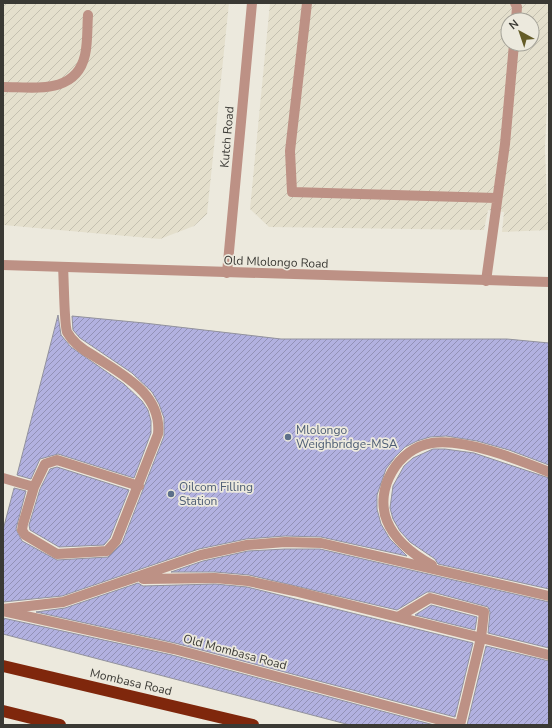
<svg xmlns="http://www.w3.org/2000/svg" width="552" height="728" font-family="'Nunito Sans',sans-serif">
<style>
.industrial{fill:url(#industrial-furrows);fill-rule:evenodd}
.building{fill:url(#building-hatch);stroke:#92929d}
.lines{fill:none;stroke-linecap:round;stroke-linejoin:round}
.lane{stroke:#bd9185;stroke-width:10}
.street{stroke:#bd9185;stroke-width:10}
.highway{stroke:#7f270c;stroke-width:12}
.service-dot{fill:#5c6f8a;stroke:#ece9dd;stroke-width:1.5}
.labels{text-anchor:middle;stroke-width:3.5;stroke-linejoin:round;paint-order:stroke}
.street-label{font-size:12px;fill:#3a3934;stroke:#ece9dd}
.service-label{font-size:12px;fill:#4e5e75;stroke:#ece9dd;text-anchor:start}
</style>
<defs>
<pattern id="industrial-furrows" width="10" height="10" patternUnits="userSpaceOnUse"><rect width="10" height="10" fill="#e4dfcc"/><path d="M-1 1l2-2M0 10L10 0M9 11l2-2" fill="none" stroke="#c4c0b0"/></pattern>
<pattern id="building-hatch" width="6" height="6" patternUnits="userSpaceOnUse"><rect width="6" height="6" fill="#b2b1e0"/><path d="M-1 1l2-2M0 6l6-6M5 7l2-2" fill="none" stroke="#9291b6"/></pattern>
</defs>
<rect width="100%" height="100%" fill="#ece9dd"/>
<path class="industrial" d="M 3,3 L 229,3 L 207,214 L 194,226 L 160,239 L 3,225 Z
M 270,3 L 549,3 L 549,62 L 545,148 L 548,230 L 502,232 L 504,212 L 488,210 L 484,230 L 269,227 L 250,209 ZM 508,20 L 532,20 L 532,44 L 508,44 Z"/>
<path class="building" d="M 58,315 L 61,335 L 71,347 L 124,384 L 142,401 L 148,410 L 151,421 L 151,433 L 134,478 L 58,454 L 40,459 L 31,479 L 17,475 Z
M 72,316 L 144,323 L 281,339 L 507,339 L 549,343 L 549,465 L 509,450 L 477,441 L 446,436 L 430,437 L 417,441 L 405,447 L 395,457 L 386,469 L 377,495 L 377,509 L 381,524 L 390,539 L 407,556 L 321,537 L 285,536 L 246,539 L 199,549 L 62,596 L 3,602 L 3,530 L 14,488 L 26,491 L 16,529 L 22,541 L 57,560 L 108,557 L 122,543 L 164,436 L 164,418 L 159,404 L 152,392 L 132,373 L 80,338 L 73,330 Z
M 433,449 L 445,449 L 474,453 L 549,478 L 549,589 L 438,564 L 435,559 L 410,542 L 400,531 L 393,519 L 390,508 L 393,486 L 404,466 L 413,458 Z
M 57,467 L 129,490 L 110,538 L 104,545 L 59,547 L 30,530 L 29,525 L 40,489 L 50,469 Z
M 285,549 L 320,549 L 549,602 L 549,648 L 488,633 L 490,612 L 488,607 L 432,592 L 427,592 L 397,610 L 249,575 L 215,572 L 171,572 L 203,561 L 248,551 Z
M 138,583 L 143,586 L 215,584 L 247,587 L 473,643 L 455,717 L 175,643 L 36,612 L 65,608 Z
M 431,605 L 477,617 L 475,630 L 415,615 Z
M 3,618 L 172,655 L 434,725 L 350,725 L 3,634 Z
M 486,646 L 549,661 L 549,725 L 467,725 Z"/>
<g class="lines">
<path class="lane" d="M 307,3 L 290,151 L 292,192 L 496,198
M 515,3 L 517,7 L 516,20
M 3,87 C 34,87 76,95 85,55 C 88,42 87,28 88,15
M 227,273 L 252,3
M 486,281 L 505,144 L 514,44
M 3,478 L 34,487 L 23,524 L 22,530 L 25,535 L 57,554 L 107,551 L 116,541 L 158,434 C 162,394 123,375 94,356 C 83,350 73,343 67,332 C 64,323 64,279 63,267
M 34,487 L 45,464 L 57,460 L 139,486
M 432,565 C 414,555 395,541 387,521 C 374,489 398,448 432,443 C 465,438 519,460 549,472
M 143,579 L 215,578 L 248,581 L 294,591 L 549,655
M 3,609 L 63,602 L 201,555 L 247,545 L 285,542 L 321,543 L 549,596
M 398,617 L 430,598 L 484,612 L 481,638 L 460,725"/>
<path class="street" d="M 3,265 L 549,282
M 3,611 L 174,649 L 459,725"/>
<path class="highway" d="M 3,666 L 253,725
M 3,711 L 60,725"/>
</g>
<g class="service-dot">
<circle cx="288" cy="437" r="4"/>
<circle cx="171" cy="494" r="4"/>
</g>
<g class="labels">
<g class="street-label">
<text transform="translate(227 137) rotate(-85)" y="4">Kutch Road</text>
<text transform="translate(276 262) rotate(2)" y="4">Old Mlolongo Road</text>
<text transform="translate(235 652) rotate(15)" y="4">Old Mombasa Road</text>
<text transform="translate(131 682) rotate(13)" y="4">Mombasa Road</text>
</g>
<g class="service-label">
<text x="296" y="434">Mlolongo<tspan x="296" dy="14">Weighbridge-MSA</tspan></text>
<text x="179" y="491">Oilcom Filling<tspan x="179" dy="14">Station</tspan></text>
</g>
</g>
<rect width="552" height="728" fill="none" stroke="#3a3934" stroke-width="8"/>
<g transform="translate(520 32) rotate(320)"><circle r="19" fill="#ece9dd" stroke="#a5a399"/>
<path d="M0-3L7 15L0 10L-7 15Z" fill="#645c28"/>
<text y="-6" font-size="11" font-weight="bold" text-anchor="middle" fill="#3a3934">N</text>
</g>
</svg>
